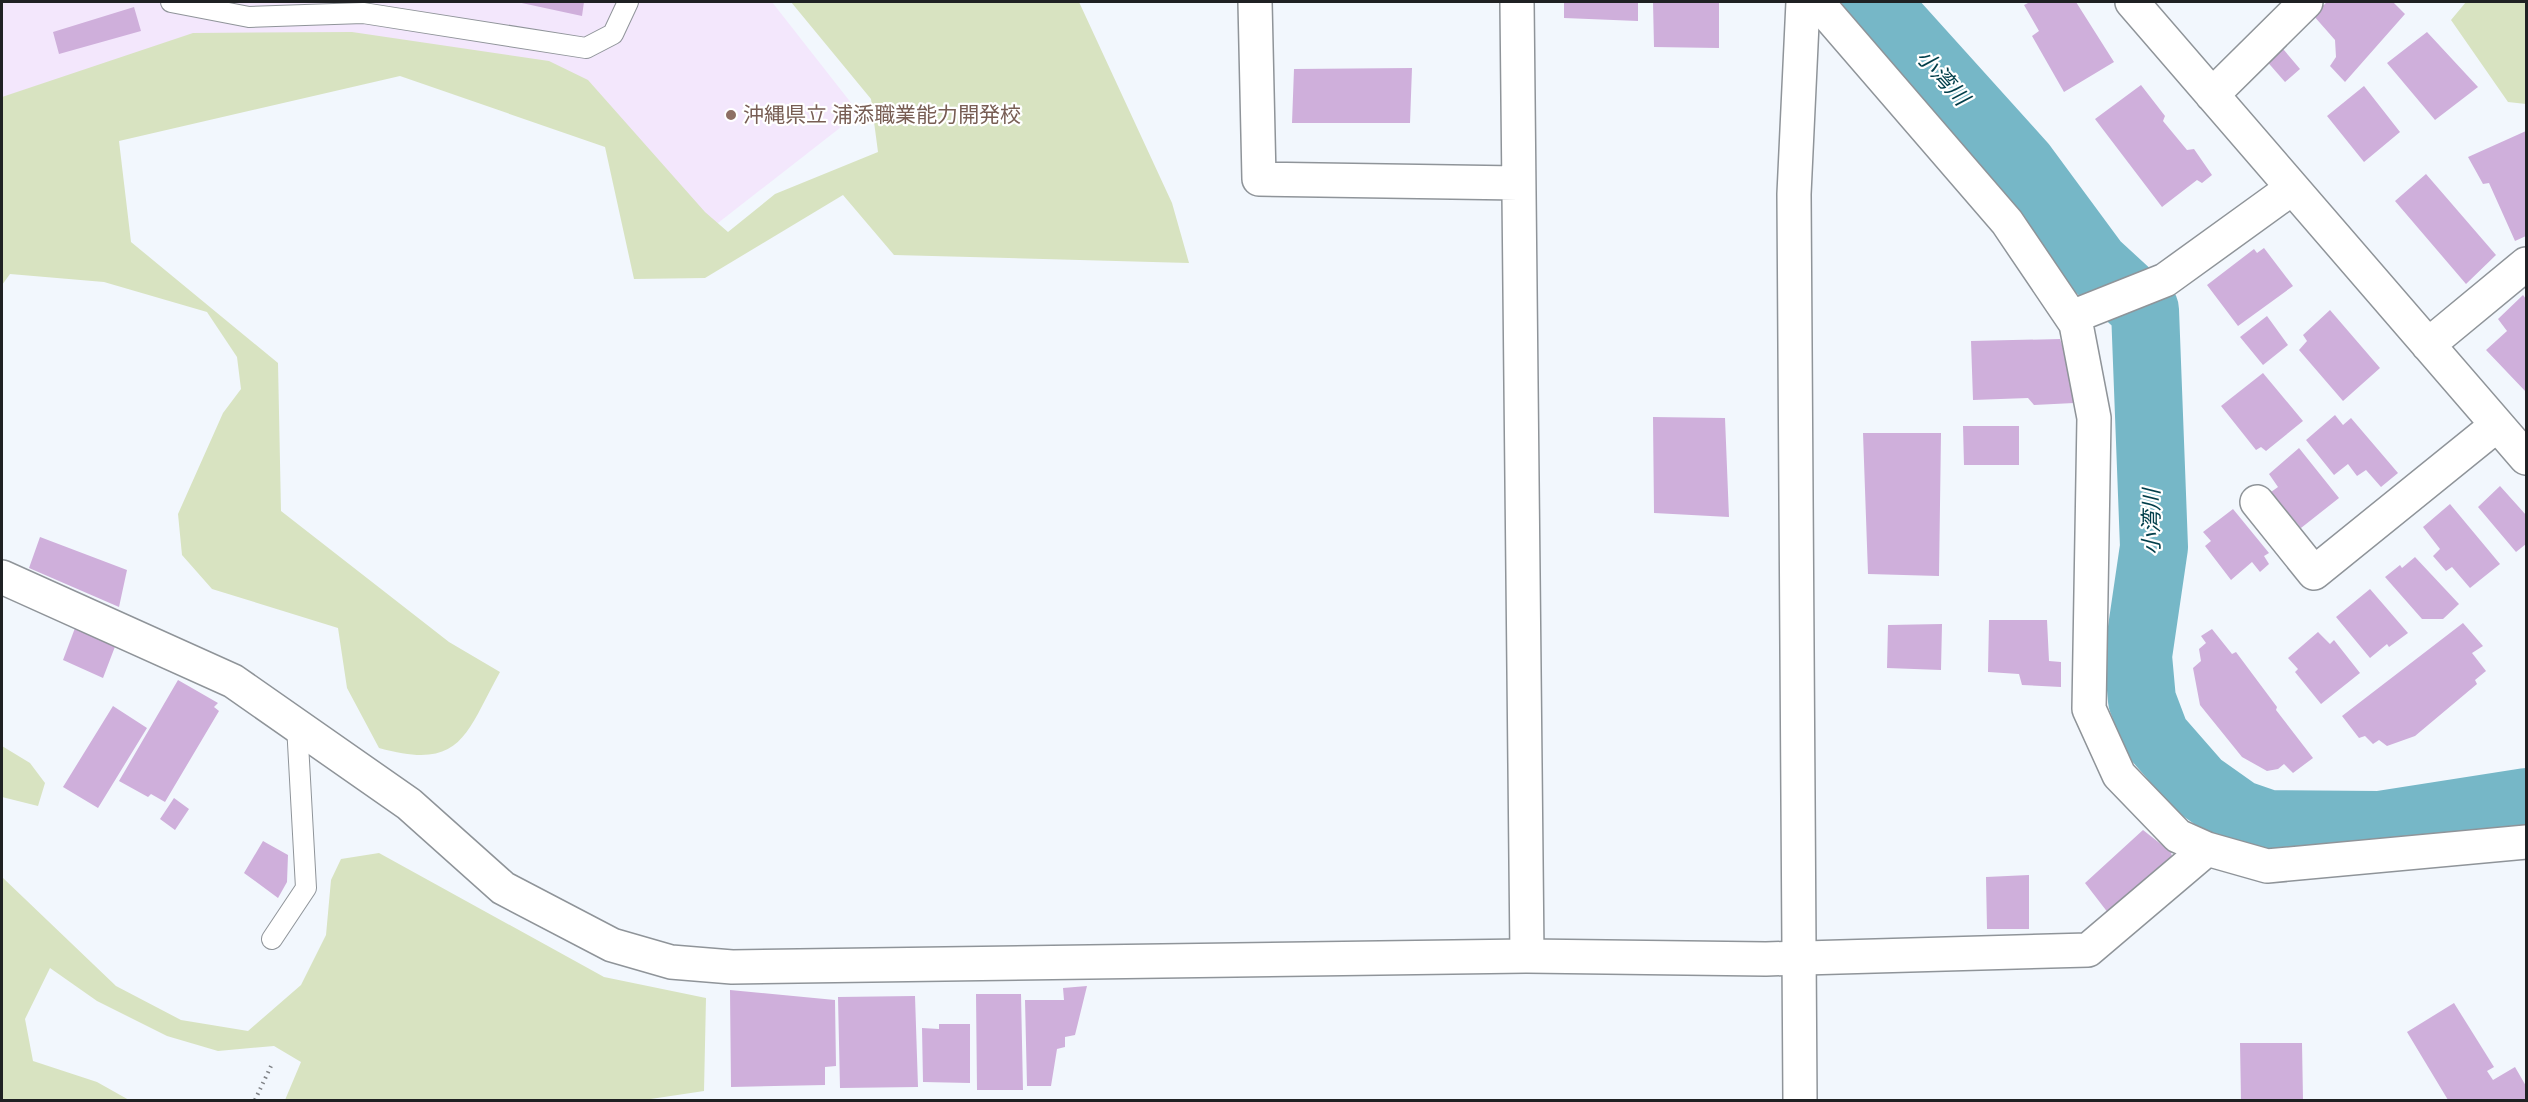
<svg xmlns="http://www.w3.org/2000/svg" width="2528" height="1102" font-family="'IBM Plex Sans','Noto Sans JP',sans-serif">
<style>
.education{fill:#f3e7fc}
.green{fill:#d8e3c1}
.lines{fill:none;stroke-linecap:round;stroke-linejoin:round}
.river{stroke:#76b7c7;stroke-width:68}
.building{fill:#cfafdb}
.lane-casing{stroke:#8f9499;stroke-width:22}
.street-casing{stroke:#8f9499;stroke-width:36}
.secondary-casing{stroke:#8f9499;stroke-width:36}
.path{stroke:#808387;stroke-width:4;stroke-dasharray:1.5 4.5;stroke-linecap:butt}
.lane{stroke:#fff;stroke-width:20}
.street{stroke:#fff;stroke-width:33}
.secondary{stroke:#fff;stroke-width:33}
.education-dot{fill:#8d6e63;stroke:#fff;stroke-width:2}
.labels{text-anchor:middle;stroke-width:4.5;stroke-linejoin:round;paint-order:stroke}
.education-label{font-size:21px;fill:#785e54;stroke:#fff;text-anchor:start}
.water-label{font-size:22px;font-style:italic;fill:#003e4a;stroke:#fff}
</style>
<rect width="100%" height="100%" fill="#f2f7fd"/>
<path class="education" d="M 2,2 L 772,2 L 859,113 L 709,230 L 604,112 L 339,59 L 2,116 Z"/>
<path class="green" d="M 791,2 L 1079,2 L 1172,203 L 1189,263 L 894,255 L 843,195 L 705,278 L 634,279 L 605,147 L 400,76 L 119,141 L 131,242 L 278,363 L 281,511 L 449,642 L 500,672 C 465,735 462,771 379,748 L 347,688 L 338,628 L 212,589 L 182,555 L 178,514 L 223,413 L 241,389 L 237,357 L 207,312 L 104,282 L 10,274 L 2,285 L 2,97 L 193,33 L 352,32 L 549,61 L 588,80 L 705,212 L 728,232 L 775,194 L 878,152 L 871,99 Z
M 2466,2 L 2526,2 L 2526,104 L 2508,102 L 2451,20 Z
M 2,746 L 30,763 L 45,783 L 38,806 L 2,797 Z
M 379,853 L 604,977 L 706,998 L 704,1091 L 644,1100 L 285,1100 L 301,1062 L 274,1046 L 218,1051 L 167,1036 L 97,1001 L 50,968 L 25,1019 L 33,1061 L 97,1082 L 129,1100 L 2,1100 L 2,877 L 116,986 L 181,1020 L 248,1031 L 301,985 L 326,935 L 331,880 L 341,859 Z"/>
<g class="lines">
<path class="river" d="M 1875,2 L 2022,165 L 2095,264 L 2145,310 L 2154,547 L 2138,656 L 2142,700 L 2156,737 L 2198,785 L 2239,814 L 2268,824 L 2379,825 L 2526,802"/>
</g>
<path class="building" d="M 517,2 L 584,2 L 582,16 Z
M 1564,2 L 1638,2 L 1638,21 L 1564,18 Z
M 1653,2 L 1719,2 L 1719,48 L 1654,47 Z
M 2030,2 L 2076,2 L 2114,62 L 2064,92 L 2032,36 L 2039,31 L 2024,5 Z
M 2327,2 L 2393,2 L 2405,14 L 2345,82 L 2330,66 L 2336,57 L 2335,40 L 2313,15 Z
M 134,7 L 141,31 L 59,54 L 53,32 Z
M 2427,32 L 2478,87 L 2435,120 L 2387,63 Z
M 2278,43 L 2300,69 L 2285,82 L 2264,58 Z
M 1412,68 L 1410,123 L 1292,123 L 1294,69 Z
M 2141,85 L 2165,116 L 2163,121 L 2187,150 L 2194,149 L 2212,175 L 2202,183 L 2197,180 L 2162,207 L 2095,119 Z
M 2364,86 L 2400,132 L 2364,162 L 2327,116 Z
M 2526,131 L 2526,236 L 2515,241 L 2489,183 L 2483,184 L 2468,157 Z
M 2426,174 L 2496,255 L 2466,284 L 2395,201 Z
M 2264,248 L 2293,286 L 2238,326 L 2207,285 L 2254,249 L 2257,253 Z
M 2523,295 L 2526,299 L 2526,392 L 2486,350 L 2507,331 L 2498,319 Z
M 2330,310 L 2380,368 L 2343,401 L 2299,350 L 2307,341 L 2303,335 Z
M 2267,316 L 2288,345 L 2263,365 L 2240,337 Z
M 2060,339 L 2073,378 L 2074,403 L 2034,405 L 2028,398 L 1973,400 L 1971,341 Z
M 2263,373 L 2303,421 L 2266,451 L 2261,447 L 2256,450 L 2221,406 Z
M 2335,415 L 2343,425 L 2351,418 L 2398,473 L 2381,487 L 2366,470 L 2357,476 L 2348,464 L 2334,475 L 2306,440 Z
M 1653,417 L 1725,418 L 1729,517 L 1654,513 Z
M 1963,426 L 2019,426 L 2019,465 L 1964,465 Z
M 1863,433 L 1941,433 L 1939,576 L 1868,574 Z
M 2299,448 L 2339,498 L 2301,528 L 2271,492 L 2278,487 L 2269,474 Z
M 2500,486 L 2526,515 L 2526,544 L 2516,552 L 2478,507 Z
M 2450,504 L 2500,564 L 2470,588 L 2452,567 L 2446,571 L 2433,556 L 2440,549 L 2423,527 Z
M 2233,509 L 2269,553 L 2264,556 L 2269,564 L 2260,572 L 2252,562 L 2231,580 L 2205,546 L 2211,541 L 2203,532 Z
M 40,537 L 127,570 L 119,607 L 29,568 Z
M 2415,557 L 2459,604 L 2443,619 L 2422,619 L 2385,577 L 2400,565 L 2402,568 Z
M 2370,589 L 2408,633 L 2389,647 L 2387,644 L 2370,658 L 2336,617 Z
M 1989,620 L 2047,620 L 2049,661 L 2061,662 L 2061,687 L 2022,685 L 2019,674 L 1988,672 Z
M 2463,623 L 2483,646 L 2472,653 L 2486,671 L 2475,680 L 2477,684 L 2415,736 L 2387,746 L 2379,740 L 2373,744 L 2365,736 L 2359,738 L 2342,716 Z
M 1942,624 L 1941,670 L 1887,668 L 1888,625 Z
M 75,628 L 116,644 L 103,678 L 63,660 Z
M 2212,629 L 2232,654 L 2236,652 L 2277,707 L 2276,710 L 2313,758 L 2293,773 L 2284,764 L 2278,769 L 2267,771 L 2242,757 L 2200,705 L 2193,668 L 2201,661 L 2199,649 L 2206,643 L 2201,636 Z
M 2318,632 L 2330,644 L 2334,640 L 2360,673 L 2321,704 L 2295,672 L 2298,669 L 2288,658 Z
M 178,680 L 218,703 L 214,707 L 219,711 L 165,802 L 151,794 L 148,797 L 119,781 Z
M 113,706 L 147,728 L 98,808 L 63,787 Z
M 174,798 L 189,809 L 175,830 L 160,819 Z
M 2143,830 L 2171,852 L 2174,866 L 2112,918 L 2085,883 Z
M 263,841 L 288,855 L 287,882 L 278,898 L 244,873 Z
M 2029,875 L 2029,929 L 1987,929 L 1986,877 Z
M 1087,986 L 1075,1035 L 1065,1037 L 1065,1047 L 1057,1049 L 1051,1086 L 1027,1086 L 1025,1000 L 1064,1000 L 1063,988 Z
M 730,990 L 835,1000 L 836,1066 L 825,1067 L 825,1085 L 731,1087 Z
M 976,994 L 1021,994 L 1023,1090 L 977,1090 Z
M 915,996 L 918,1087 L 840,1088 L 838,997 Z
M 2454,1003 L 2494,1067 L 2487,1071 L 2493,1080 L 2515,1067 L 2526,1086 L 2526,1100 L 2448,1100 L 2407,1032 Z
M 939,1024 L 970,1024 L 970,1083 L 923,1082 L 922,1028 L 939,1029 Z
M 2240,1043 L 2302,1043 L 2303,1100 L 2241,1100 Z"/>
<g class="lines">
<g class="lane-casing">
<path id="lane" d="M 171,2 L 249,17 L 363,13 L 586,48 L 613,34 L 628,2
M 272,939 L 306,888 L 297,725"/>
</g>
<g class="street-casing">
<path id="street" d="M 1255,2 L 1259,179 L 1518,183
M 1517,2 L 1527,956
M 1817,2 L 2007,222 L 2076,324 L 2094,418 L 2089,709 L 2119,775 L 2178,836 L 2207,849 L 2267,866 L 2526,842
M 2132,2 L 2526,458
M 2212,95 L 2306,2
M 2072,317 L 2165,280 L 2291,189
M 2428,345 L 2526,264
M 2257,502 L 2314,573 L 2497,425
M 2,577 L 233,681 L 409,804 L 503,888 L 612,945 L 671,962 L 732,967 L 1527,956 L 1766,959 L 2088,950 L 2207,849"/>
</g>
<g class="secondary-casing">
<path id="secondary" d="M 1800,1100 L 1794,194 L 1803,2"/>
</g>
<path class="path" d="M 255,1100 L 271,1066"/>
<use href="#lane" class="lane"/>
<use href="#street" class="street"/>
<use href="#secondary" class="secondary"/>
</g>
<circle class="education-dot" cx="731" cy="115" r="6"/>
<g class="labels">
<g class="education-label">
<text x="743" y="122">沖縄県立 浦添職業能力開発校</text>
</g>
<g class="water-label">
<text transform="translate(1943 77) rotate(48)" y="8">小湾川</text>
<text transform="translate(2151 522) rotate(-90)" y="8">小湾川</text>
</g>
</g>
<rect width="2528" height="1102" fill="none" stroke="#1f2123" stroke-width="6"/>
</svg>
